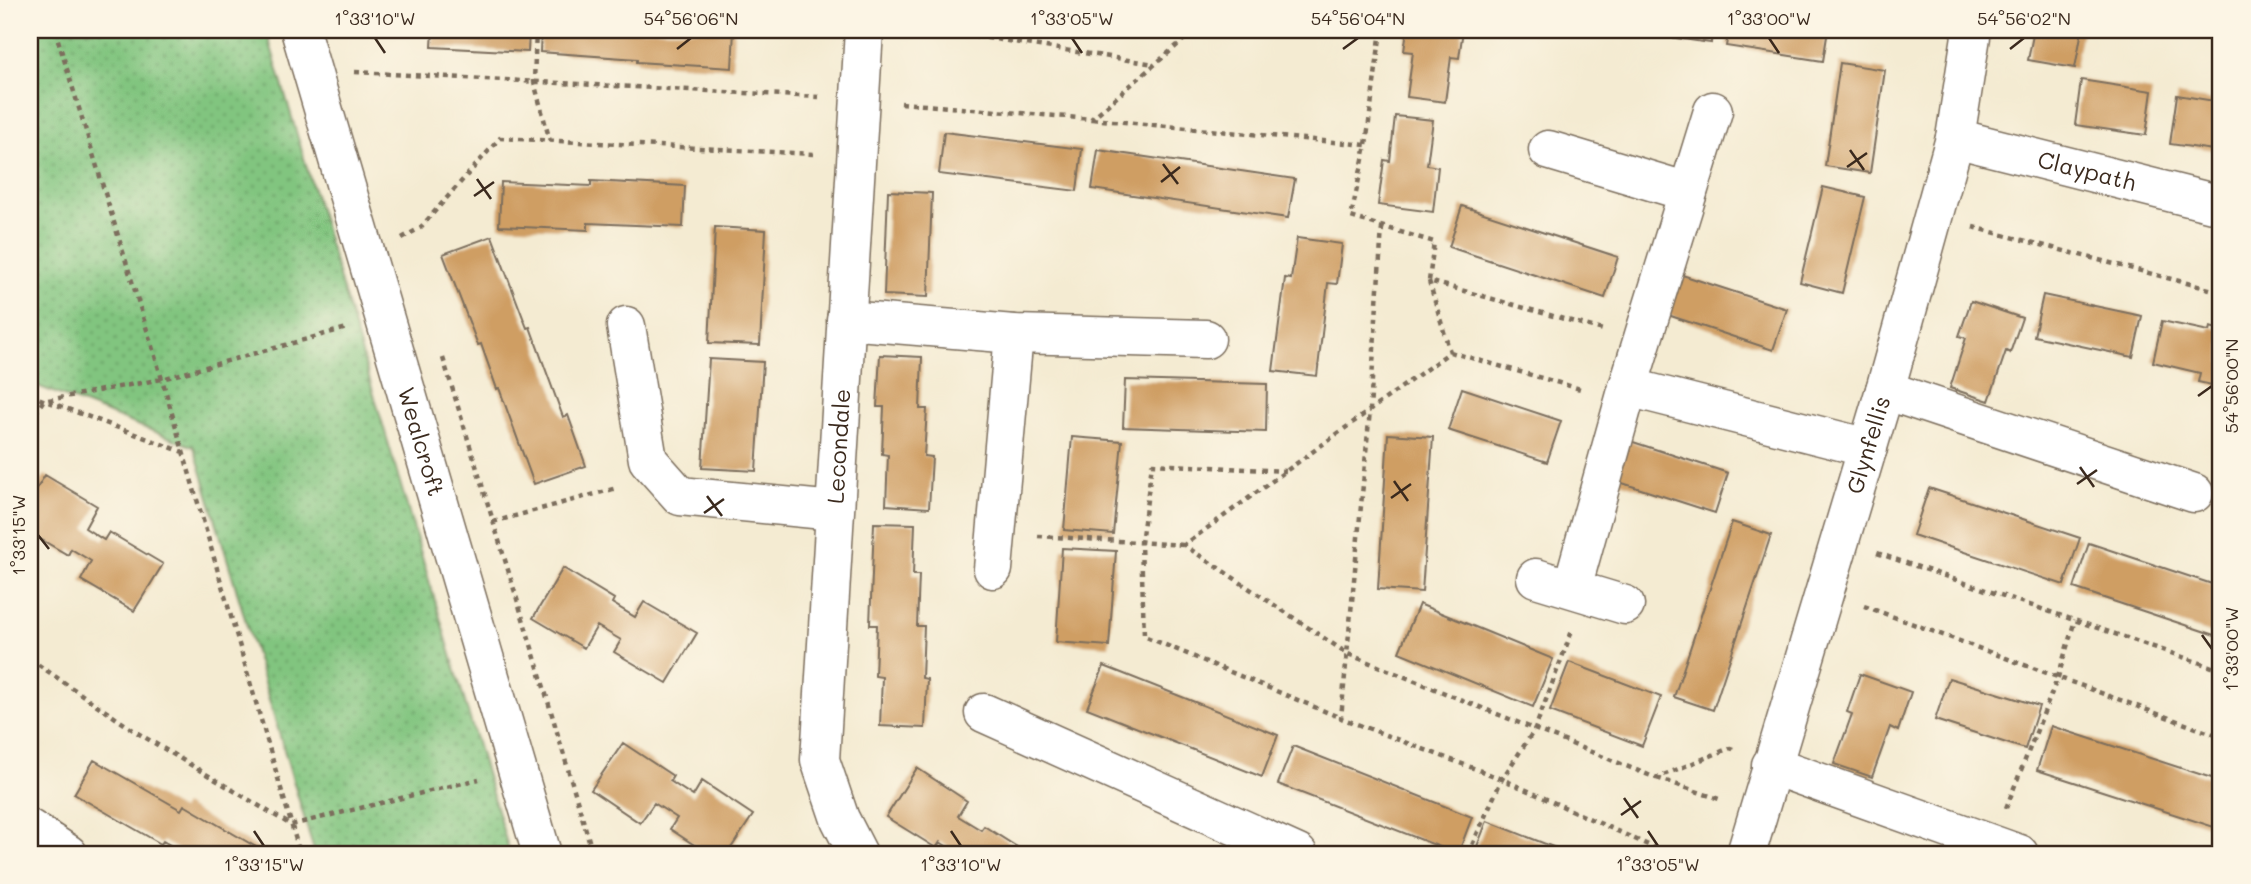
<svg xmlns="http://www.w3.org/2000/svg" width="2251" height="884" font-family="Mali,sans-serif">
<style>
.grass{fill:url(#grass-dots);stroke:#5e784e;stroke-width:2}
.building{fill:#cf9e63}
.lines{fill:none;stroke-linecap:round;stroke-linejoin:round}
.minor-casing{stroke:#7c6e5d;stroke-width:41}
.tertiary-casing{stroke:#7c6e5d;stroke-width:41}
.path{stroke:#7c6e5d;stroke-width:4.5;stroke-dasharray:5 5;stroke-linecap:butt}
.minor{stroke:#fff;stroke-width:38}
.tertiary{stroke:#fff;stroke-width:38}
.ticks{fill:none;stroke:#3b2a1e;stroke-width:2.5}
.labels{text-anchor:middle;stroke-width:5;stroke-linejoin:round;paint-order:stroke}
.street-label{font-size:23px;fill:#3b2a1e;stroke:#fcf5e5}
.neatline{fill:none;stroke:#3b2a1e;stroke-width:2.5}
.ticks-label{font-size:18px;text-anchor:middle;fill:#3b2a1e}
</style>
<defs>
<pattern id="grass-dots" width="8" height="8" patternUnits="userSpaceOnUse" patternTransform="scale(1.75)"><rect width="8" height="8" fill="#81c57f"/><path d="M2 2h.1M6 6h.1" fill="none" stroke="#6ba067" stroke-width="1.8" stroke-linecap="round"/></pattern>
</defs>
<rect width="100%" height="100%" fill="#fcf5e5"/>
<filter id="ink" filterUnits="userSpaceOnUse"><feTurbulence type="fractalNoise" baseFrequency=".0143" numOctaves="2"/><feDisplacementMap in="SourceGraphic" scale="14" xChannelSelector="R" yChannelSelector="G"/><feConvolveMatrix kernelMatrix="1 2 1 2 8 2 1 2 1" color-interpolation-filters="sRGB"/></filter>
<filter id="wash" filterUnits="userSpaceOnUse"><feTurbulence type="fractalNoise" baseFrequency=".00686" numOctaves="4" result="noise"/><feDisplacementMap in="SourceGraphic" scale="28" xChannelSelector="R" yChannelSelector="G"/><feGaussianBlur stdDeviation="1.57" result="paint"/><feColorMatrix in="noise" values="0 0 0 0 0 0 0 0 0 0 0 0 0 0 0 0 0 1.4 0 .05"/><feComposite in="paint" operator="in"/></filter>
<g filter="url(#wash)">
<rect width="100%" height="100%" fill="#f4ebd2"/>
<path class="grass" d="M 30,30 L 266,30 L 510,854 L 315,854 L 194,447 L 30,383 Z"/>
<g id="blocks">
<path class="building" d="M 433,30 L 529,30 L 528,52 L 432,47 Z
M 541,30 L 734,30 L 732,68 L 637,62 L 637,59 L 540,52 Z
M 1407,30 L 1463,30 L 1459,58 L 1451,57 L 1445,102 L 1407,97 L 1413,52 L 1404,51 Z
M 1620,30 L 1712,30 L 1711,43 Z
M 1729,30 L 1828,30 L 1823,61 L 1726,46 Z
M 2034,30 L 2082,30 L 2075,68 L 2028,60 Z
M 1840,63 L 1885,70 L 1870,173 L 1825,166 Z
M 2081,80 L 2152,91 L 2146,135 L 2075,125 Z
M 2177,95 L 2221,102 L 2221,151 L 2170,144 Z
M 1395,116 L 1433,120 L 1427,165 L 1438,167 L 1433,212 L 1378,205 L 1384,160 L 1390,161 Z
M 944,132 L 1082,149 L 1077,191 L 939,174 Z
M 1098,150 L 1295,179 L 1288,218 L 1092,189 Z
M 591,181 L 685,186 L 683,227 L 588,223 L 588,230 L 499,226 L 501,182 L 591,186 Z
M 1823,187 L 1865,197 L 1842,293 L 1800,282 Z
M 888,191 L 932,193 L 928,297 L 884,295 Z
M 1462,206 L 1618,257 L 1605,298 L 1449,247 Z
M 715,227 L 766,230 L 760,345 L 709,343 Z
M 492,236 L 527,328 L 530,327 L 563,417 L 568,415 L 586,466 L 534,484 L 499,388 L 497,389 L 481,344 L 478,345 L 443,254 Z
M 1297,238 L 1342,244 L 1337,284 L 1328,283 L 1317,376 L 1273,371 L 1285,278 L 1291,279 Z
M 1676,273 L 1787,309 L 1773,350 L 1662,313 Z
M 2043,295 L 2142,316 L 2133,357 L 2034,336 Z
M 1971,301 L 2022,318 L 2010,353 L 2006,351 L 1989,401 L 1950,388 L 1966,338 L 1959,336 Z
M 2162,321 L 2204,330 L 2209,331 L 2210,327 L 2221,330 L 2221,387 L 2198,382 L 2200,373 L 2153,362 Z
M 880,355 L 922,357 L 920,409 L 927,409 L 924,456 L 932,457 L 929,508 L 886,505 L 888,455 L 882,454 L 884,407 L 877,407 Z
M 709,359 L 763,362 L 756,471 L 702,468 Z
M 1125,380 L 1267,384 L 1266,432 L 1123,427 Z
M 1462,388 L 1561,421 L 1547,462 L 1448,430 Z
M 1388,434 L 1433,437 L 1422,592 L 1378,589 Z
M 1072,437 L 1122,441 L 1113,534 L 1064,530 Z
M 1627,440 L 1728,473 L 1715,513 L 1613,480 Z
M 45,475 L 97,506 L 85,528 L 104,540 L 109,532 L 163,564 L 134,611 L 81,580 L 91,561 L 71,549 L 68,555 L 30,533 L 30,500 Z
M 1929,488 L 2080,538 L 2064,585 L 1913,535 Z
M 1732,522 L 1771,535 L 1713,710 L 1674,697 Z
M 874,523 L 915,524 L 913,575 L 919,575 L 917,626 L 924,626 L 922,678 L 927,679 L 925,728 L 880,726 L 882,677 L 875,676 L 877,625 L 870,625 Z
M 2089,543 L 2221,587 L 2221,637 L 2074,588 Z
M 1062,548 L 1116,551 L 1109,646 L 1056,642 Z
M 563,568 L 614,599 L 612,603 L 635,617 L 644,602 L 697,633 L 667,683 L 614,652 L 621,640 L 597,626 L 584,648 L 533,618 Z
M 1419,604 L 1553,659 L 1533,707 L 1399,652 Z
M 1569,662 L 1661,697 L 1642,746 L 1550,711 Z
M 1104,666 L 1278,735 L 1262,777 L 1087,708 Z
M 1860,674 L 1911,692 L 1898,731 L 1890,727 L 1872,777 L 1834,764 L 1852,714 L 1847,712 Z
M 1949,678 L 2039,706 L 2025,749 L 1935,720 Z
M 2051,726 L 2221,781 L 2220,829 L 2037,770 Z
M 623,743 L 673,776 L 670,781 L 693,796 L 702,781 L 753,815 L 727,854 L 708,854 L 670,829 L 677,818 L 654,803 L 640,823 L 591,790 Z
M 1293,746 L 1472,817 L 1458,854 L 1278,784 Z
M 94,760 L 181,810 L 184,805 L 268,854 L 186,854 L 163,841 L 161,844 L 74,794 Z
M 917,768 L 967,801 L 958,816 L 981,830 L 984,826 L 1028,854 L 959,854 L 940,842 L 936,848 L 886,817 Z
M 1487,821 L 1571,854 L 1474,854 Z"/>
</g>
</g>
<g filter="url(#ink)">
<use href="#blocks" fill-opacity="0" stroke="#7c6e5d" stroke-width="2"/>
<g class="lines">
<g class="minor-casing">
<g id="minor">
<path id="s1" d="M 1955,138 L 2221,205"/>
<path d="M 1548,150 L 1688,192"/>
<path d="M 846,320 L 1014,334 L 1206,339"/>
<path d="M 626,326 L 648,460 L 680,496 L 834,511"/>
<path d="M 1628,387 L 1868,448"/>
<path d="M 1885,390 L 2194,493"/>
<path d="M 993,569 L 1014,334"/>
<path d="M 1536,578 L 1625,605"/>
<path d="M 1572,588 L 1628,387 L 1713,111"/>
<path d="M 984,713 L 1298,854"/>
<path d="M 1771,765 L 2019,854"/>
<path d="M 30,829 L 68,854"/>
<path id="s2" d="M 858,854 L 840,819 L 820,760 L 864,30"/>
<path id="s3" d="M 1746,854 L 1885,390 L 1955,138 L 1972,30"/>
</g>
</g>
<g class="tertiary-casing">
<g id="tertiary">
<path id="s4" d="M 300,30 L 542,854"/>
</g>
</g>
<path class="path" d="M 55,30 L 162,379 L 300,854
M 536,30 L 534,82 L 550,141
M 937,30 L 1154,64
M 1381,30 L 1366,145 L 1351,217 L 1434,242 L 1429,281 L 1603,330
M 355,72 L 819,97
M 901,103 L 1091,119 L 1195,30
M 1092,119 L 1366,145
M 1382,227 L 1370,410 L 1341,718 L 1502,779 L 1668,854
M 1973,227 L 2221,292
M 402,238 L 420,228 L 500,138 L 815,154
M 1429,281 L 1450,352 L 1184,545 L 1348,654 L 1656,778 L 1730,748 L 1736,750
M 1450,352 L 1584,390
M 443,358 L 540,674 L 593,854
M 30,395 L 183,452
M 30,422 L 43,401 L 162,379 L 347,328
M 1286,471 L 1152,464 L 1141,543 L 1144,636 L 1341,718
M 493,522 L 617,488
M 1038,536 L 1184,545
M 1877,553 L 2221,670
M 1864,606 L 2221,737
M 30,659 L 136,732 L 291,825 L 479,779
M 1657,778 L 1722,800
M 2006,808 L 2058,677 L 2075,620
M 1468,854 L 1502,779 L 1535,729 L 1572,631"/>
<use href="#minor" class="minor"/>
<use href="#tertiary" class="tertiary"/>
</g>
</g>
<path class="ticks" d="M 375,38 L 385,53M 1072,38 L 1082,53M 1769,38 L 1779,53M 677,49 L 691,38M 1343,49 L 1358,38M 2010,49 L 2024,38M 1850,150 L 1864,170M 1163,164 L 1178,184M 1847,167 L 1867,153M 477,179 L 491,199M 1161,182 L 1180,167M 474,196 L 494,182M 2198,396 L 2212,386M 2080,467 L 2094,487M 1394,481 L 1408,501M 2077,484 L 2097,470M 707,496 L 722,516M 1391,498 L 1411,484M 704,513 L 724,499M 38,535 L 49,549M 2202,635 L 2212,649M 1624,798 L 1638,818M 1621,815 L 1641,801M 254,831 L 264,846M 951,831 L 961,846M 1648,831 L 1658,846"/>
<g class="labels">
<g class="street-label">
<text dy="8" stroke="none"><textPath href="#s1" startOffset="136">Claypath</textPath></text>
<text dy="8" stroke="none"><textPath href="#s4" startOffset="429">Wealcroft</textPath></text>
<text dy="8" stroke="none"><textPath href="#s3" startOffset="427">Glynfellis</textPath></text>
<text dy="8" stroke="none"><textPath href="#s2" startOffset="416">Lecondale</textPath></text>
</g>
</g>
<rect width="2251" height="884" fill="none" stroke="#fcf5e5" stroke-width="77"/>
<rect x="38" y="38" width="2174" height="808" class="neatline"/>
<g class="ticks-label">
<text x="375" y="25">1°33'10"W</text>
<text x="691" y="25">54°56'06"N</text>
<text x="1072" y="25">1°33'05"W</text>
<text x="1358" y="25">54°56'04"N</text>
<text x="1769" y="25">1°33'00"W</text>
<text x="2024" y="25">54°56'02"N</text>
<text transform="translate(2232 386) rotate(-90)" y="6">54°56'00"N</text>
<text transform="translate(19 535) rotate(-90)" y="6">1°33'15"W</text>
<text transform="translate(2232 649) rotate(-90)" y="6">1°33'00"W</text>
<text x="264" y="871">1°33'15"W</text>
<text x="961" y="871">1°33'10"W</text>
<text x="1658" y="871">1°33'05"W</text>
</g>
</svg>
